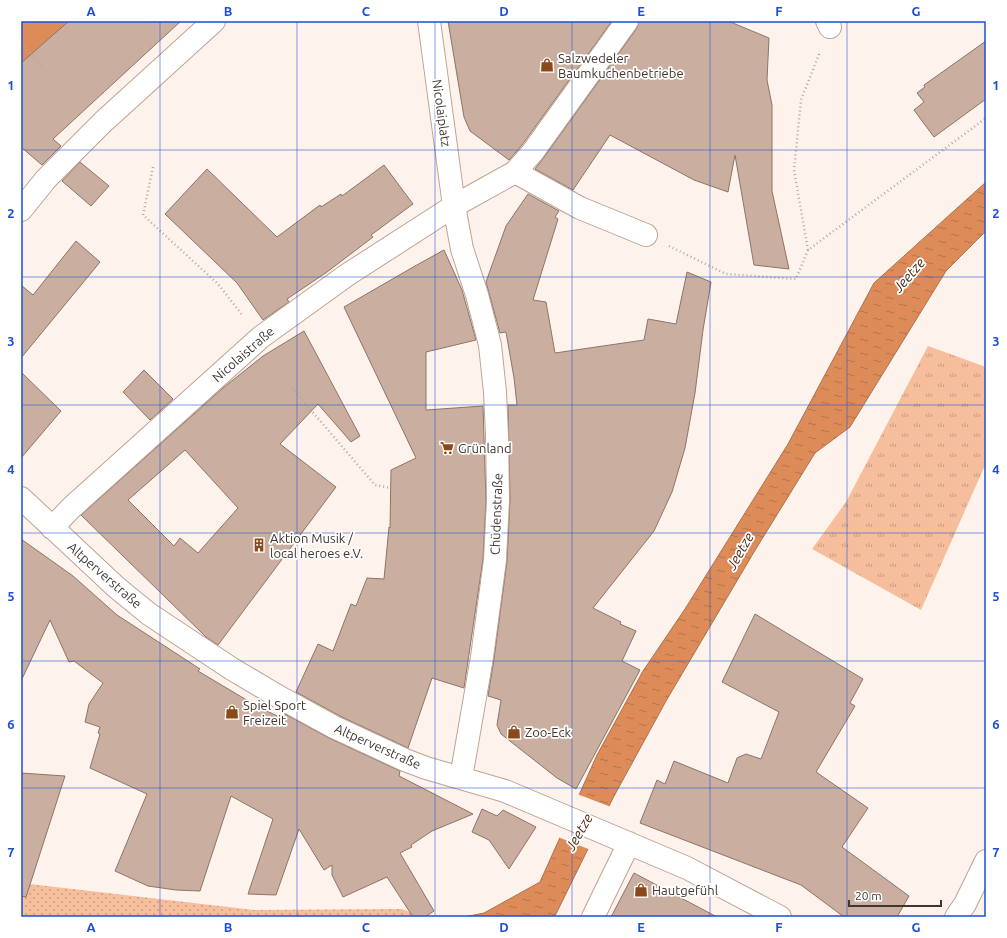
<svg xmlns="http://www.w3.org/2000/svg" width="1007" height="938" font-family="Ubuntu,sans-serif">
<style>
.grass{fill:url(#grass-tufts)}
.park{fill:url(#park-dots)}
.water{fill:url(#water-ripples);stroke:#ae724d}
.pier{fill:#fef3ec}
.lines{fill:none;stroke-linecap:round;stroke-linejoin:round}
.river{stroke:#dd8c59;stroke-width:55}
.building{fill:#caafa0;stroke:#8d7466;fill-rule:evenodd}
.minor-casing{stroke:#bda394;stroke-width:24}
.path{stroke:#b3a8a2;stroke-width:2.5;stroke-dasharray:1 3;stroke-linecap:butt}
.minor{stroke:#fff;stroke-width:22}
.grid{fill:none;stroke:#1d4ed8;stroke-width:1;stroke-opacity:0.55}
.labels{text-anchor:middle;stroke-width:3.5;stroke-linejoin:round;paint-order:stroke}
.poi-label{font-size:13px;fill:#413630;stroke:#fff;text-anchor:start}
.street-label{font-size:13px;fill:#413630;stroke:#fff}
.water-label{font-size:14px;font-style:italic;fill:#4b2a14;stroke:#fff}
.neatline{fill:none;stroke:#1d4ed8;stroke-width:1.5}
.grid-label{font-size:13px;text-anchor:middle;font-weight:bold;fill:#1d4ed8}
</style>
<defs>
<pattern id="grass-tufts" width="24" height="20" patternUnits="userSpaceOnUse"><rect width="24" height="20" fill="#f6be9d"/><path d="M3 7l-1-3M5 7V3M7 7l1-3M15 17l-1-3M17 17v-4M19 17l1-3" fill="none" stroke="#c99b80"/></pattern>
<pattern id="park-dots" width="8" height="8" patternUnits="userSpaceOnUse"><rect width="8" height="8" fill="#f6be9d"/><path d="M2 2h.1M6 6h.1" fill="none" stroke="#c99b80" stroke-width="1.8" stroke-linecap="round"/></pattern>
<pattern id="water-ripples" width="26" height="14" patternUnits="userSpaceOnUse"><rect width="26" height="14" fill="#dd8c59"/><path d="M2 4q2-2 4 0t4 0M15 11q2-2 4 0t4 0" fill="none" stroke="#b5734a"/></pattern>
</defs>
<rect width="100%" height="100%" fill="#fef3ec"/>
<path class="grass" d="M 928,346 L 986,367 L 986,463 L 921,610 L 812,549 L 846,502 Z"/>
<path class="park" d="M 21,883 L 254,910 L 402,909 L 422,917 L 21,917 Z"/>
<path class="water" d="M 986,182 L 986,231 L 946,271 L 850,427 L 815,453 L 754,552 L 666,701 L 613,798 L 556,914 L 554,917 L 464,917 L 484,913 L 540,882 L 597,755 L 643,671 L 685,609 L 788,444 L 874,283 Z"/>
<path class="pier" d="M 577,794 L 611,807 L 591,850 L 558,837 Z"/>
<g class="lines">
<path class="river" d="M 21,43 L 47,21"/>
</g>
<path class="building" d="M 69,21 L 181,21 L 53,139 L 61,146 L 42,165 L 21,147 L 21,63 Z
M 448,21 L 612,21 L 522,145 L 509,160 L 470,131 L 464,117 Z
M 639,21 L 728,21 L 769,38 L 767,80 L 772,105 L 772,191 L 789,269 L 754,265 L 735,155 L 728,192 L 694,180 L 610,135 L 573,190 L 535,169 L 542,160 L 637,28 Z
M 986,41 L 986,99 L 934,137 L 914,110 L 924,102 L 917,93 L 925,87 L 924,85 Z
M 80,162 L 109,186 L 91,206 L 62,181 Z
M 384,165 L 413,204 L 371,235 L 373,237 L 327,272 L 287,299 L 289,302 L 263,320 L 237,283 L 165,214 L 207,169 L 277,237 L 320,205 L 321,207 L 341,194 L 342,196 Z
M 528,194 L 559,211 L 555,217 L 558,219 L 533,300 L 546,302 L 555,353 L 644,340 L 648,319 L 676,324 L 687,272 L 711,282 L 703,330 L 695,393 L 685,448 L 672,492 L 654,531 L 593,608 L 621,622 L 620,624 L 636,631 L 622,661 L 640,670 L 576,789 L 557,778 L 501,734 L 497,725 L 501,700 L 488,696 L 494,659 L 507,561 L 510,500 L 508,405 L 517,405 L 514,378 L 506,332 L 500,333 L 486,282 L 506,226 Z
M 76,241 L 100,262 L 21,358 L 21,285 L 33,295 Z
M 444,250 L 462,290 L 476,340 L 426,352 L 426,410 L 483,406 L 486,500 L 483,559 L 464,688 L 432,678 L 408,748 L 340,716 L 296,692 L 318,644 L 333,651 L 351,604 L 356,606 L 367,578 L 384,579 L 389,527 L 390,528 L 391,470 L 416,458 L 344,307 L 415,266 Z
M 304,331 L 360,436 L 351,442 L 318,404 L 280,444 L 336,487 L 218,645 L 206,637 L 81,515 L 223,388 L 263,356 ZM 185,450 L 238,508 L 198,553 L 180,538 L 174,546 L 128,500 Z
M 144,370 L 173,399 L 150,420 L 123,392 Z
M 21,372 L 61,411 L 21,458 Z
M 21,539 L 73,576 L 117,615 L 200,669 L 198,671 L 255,705 L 283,719 L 285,714 L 329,738 L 400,771 L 399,776 L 473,814 L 432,831 L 411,845 L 412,847 L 400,853 L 434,911 L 425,917 L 413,917 L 387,877 L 343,897 L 332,875 L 332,865 L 324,870 L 299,829 L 276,895 L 248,894 L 273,819 L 231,796 L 200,891 L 176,890 L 148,886 L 115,871 L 147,794 L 90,768 L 100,734 L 98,733 L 100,727 L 85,722 L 89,704 L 103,683 L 74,661 L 69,662 L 50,620 L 21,681 Z
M 755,614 L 863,679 L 850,703 L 855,706 L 816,772 L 868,808 L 842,847 L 909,896 L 897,917 L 844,917 L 801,885 L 640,823 L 657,780 L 665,784 L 674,761 L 728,783 L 737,758 L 746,754 L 761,759 L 779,712 L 722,682 Z
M 21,773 L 65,776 L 26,897 L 21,896 Z
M 482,809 L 497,816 L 503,810 L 536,827 L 509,869 L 489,840 L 472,832 Z
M 634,873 L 717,917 L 611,917 Z"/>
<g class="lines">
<g class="minor-casing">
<path id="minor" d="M 429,21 L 454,206 L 462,249 L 477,295 L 490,345 L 495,392 L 497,435 L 498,500 L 495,560 L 482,657 L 461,778
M 827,21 L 830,27
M 515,172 L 580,208 L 646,235
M 21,210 L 46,179 L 103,122 L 214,21
M 21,498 L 116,587 L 149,614 L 232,669 L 281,698 L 334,727 L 405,760 L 426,768 L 505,791 L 687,868 L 780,917
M 52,528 L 71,508 L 261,337 L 347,275 L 454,206 L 515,172 L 532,153 L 627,21
M 593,917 L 629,843
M 956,917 L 965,904 L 986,861"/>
</g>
<path class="path" d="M 21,44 L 43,67
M 153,167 L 143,215 L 218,284 L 243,316
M 669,246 L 726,274 L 796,279 L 808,250 L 986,118
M 808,250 L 794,170 L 801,100 L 820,52
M 292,388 L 375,485 L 391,488"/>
<use href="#minor" class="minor"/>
</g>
<path class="grid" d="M 160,21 L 160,917M 297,21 L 297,917M 435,21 L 435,917M 572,21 L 572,917M 710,21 L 710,917M 847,21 L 847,917M 21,150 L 986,150M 21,277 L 986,277M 21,405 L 986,405M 21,533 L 986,533M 21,661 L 986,661M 21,788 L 986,788"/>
<defs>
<g id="shop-bare" transform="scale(1.08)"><path d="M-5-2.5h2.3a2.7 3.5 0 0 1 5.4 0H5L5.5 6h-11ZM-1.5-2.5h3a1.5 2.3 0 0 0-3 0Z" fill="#8b4919" stroke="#fff" stroke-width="2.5" paint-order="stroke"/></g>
<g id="supermarket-bare" transform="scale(1.08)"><path d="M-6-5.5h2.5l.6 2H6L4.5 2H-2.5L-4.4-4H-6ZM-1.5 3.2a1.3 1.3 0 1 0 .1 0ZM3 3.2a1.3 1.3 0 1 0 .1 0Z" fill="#8b4919" stroke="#fff" stroke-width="2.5" paint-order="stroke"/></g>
<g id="building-bare" transform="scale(1.08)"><path d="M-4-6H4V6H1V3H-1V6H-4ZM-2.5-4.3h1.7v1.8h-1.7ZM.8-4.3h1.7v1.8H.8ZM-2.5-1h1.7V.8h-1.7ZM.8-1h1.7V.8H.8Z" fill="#8b4919" stroke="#fff" stroke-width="2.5" paint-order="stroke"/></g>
</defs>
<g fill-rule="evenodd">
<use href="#shop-bare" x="547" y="65"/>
<use href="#supermarket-bare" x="447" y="448"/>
<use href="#building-bare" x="259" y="545"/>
<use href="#shop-bare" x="232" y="712"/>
<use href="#shop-bare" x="514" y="732"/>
<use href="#shop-bare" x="641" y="890"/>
</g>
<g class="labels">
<g class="poi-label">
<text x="558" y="63">Salzwedeler<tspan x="558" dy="15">Baumkuchenbetriebe</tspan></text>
<text x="458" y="453">Grünland</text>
<text x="270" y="543">Aktion Musik /<tspan x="270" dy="15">local heroes e.V.</tspan></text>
<text x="243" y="710">Spiel Sport<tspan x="243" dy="15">Freizeit</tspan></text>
<text x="525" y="737">Zoo-Eck</text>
<text x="652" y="895">Hautgefühl</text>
</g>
<g class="street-label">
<text transform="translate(442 113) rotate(82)" y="5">Nicolaiplatz</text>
<text transform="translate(243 354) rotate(-41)" y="5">Nicolaistraße</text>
<text transform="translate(496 514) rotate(-88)" y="5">Chüdenstraße</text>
<text transform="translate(105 575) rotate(41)" y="5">Altperverstraße</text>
<text transform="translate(378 746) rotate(24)" y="5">Altperverstraße</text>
</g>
<g class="water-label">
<text transform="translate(909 275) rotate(-49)" y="5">Jeetze</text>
<text transform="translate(740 551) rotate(-60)" y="5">Jeetze</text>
<text transform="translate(579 832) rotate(-60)" y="5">Jeetze</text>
</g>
</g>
<rect width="1007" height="938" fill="none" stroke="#ffffff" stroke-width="44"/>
<path d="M849 900v6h92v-6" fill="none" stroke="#413630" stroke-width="2"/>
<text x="855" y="900" font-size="12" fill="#413630" stroke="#ffffff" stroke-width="3" paint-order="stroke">20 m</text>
<rect x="22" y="22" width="963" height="894" class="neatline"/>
<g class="grid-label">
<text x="91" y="16">A</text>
<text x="228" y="16">B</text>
<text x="366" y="16">C</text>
<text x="504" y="16">D</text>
<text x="641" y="16">E</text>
<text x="779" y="16">F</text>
<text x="916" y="16">G</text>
<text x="11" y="90">1</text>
<text x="996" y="90">1</text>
<text x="11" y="218">2</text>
<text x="996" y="218">2</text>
<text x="11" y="346">3</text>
<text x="996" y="346">3</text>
<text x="11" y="474">4</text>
<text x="996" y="474">4</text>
<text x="11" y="601">5</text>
<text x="996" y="601">5</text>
<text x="11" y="729">6</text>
<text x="996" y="729">6</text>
<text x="11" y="857">7</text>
<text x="996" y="857">7</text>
<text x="91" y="932">A</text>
<text x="228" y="932">B</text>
<text x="366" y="932">C</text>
<text x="504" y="932">D</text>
<text x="641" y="932">E</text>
<text x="779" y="932">F</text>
<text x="916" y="932">G</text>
</g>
</svg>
